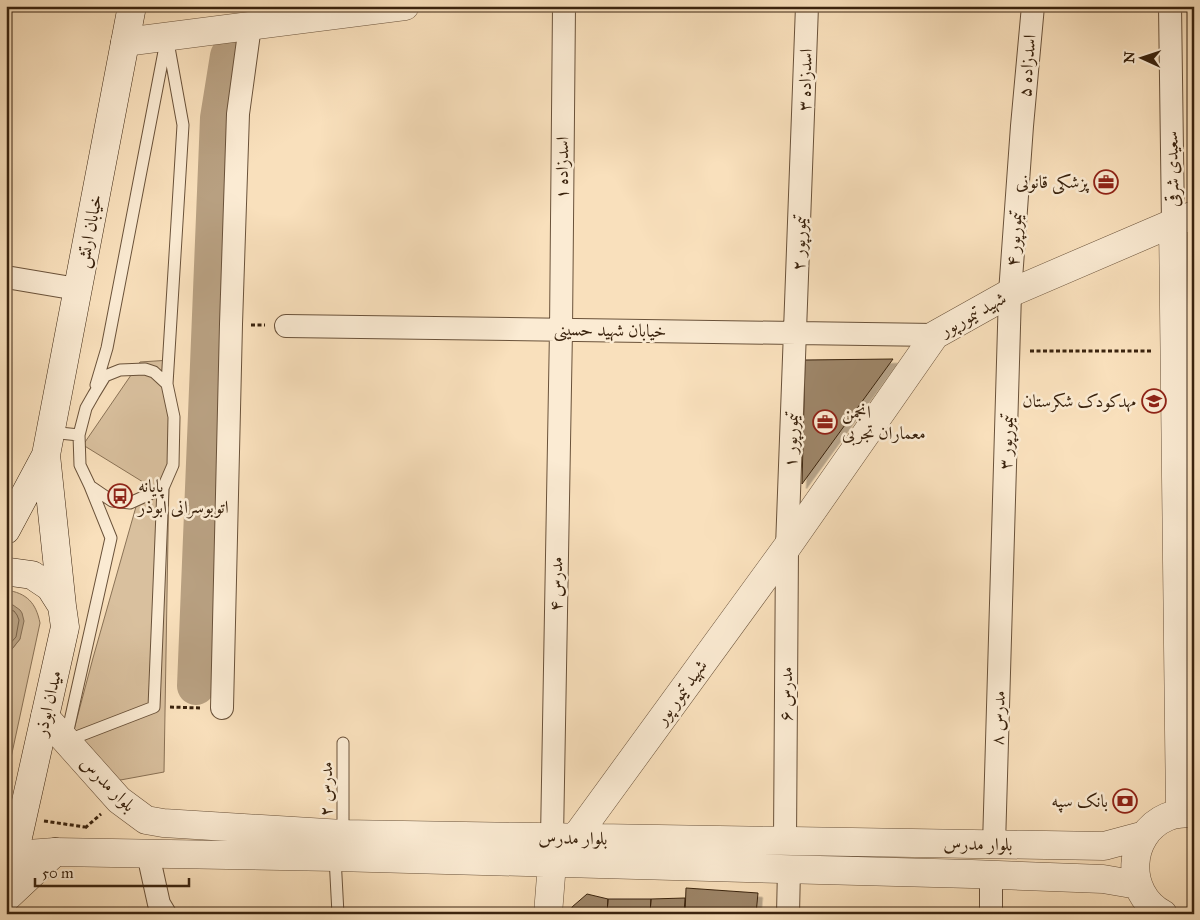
<svg xmlns="http://www.w3.org/2000/svg" width="1200" height="920" font-family="'IM FELL Great Primer',Amiri,serif">
<style>
.green{fill:#d9c09e;stroke:#8a7256}
.water{fill:#b8a081;stroke:#866e53}
.lines{fill:none;stroke-linecap:round;stroke-linejoin:round}
.shore{stroke:#796248;stroke-width:1}
.river{stroke:#b8a081;stroke-width:38}
.building{fill:#9d8568;stroke:#3a230e;filter:url(#shadow)}
.service-casing{stroke:#6a523a;stroke-width:13}
.minor-casing{stroke:#6a523a;stroke-width:24}
.tertiary-casing{stroke:#6a523a;stroke-width:29}
.secondary-casing{stroke:#3a230e;stroke-width:29}
.path{stroke:#3a230e;stroke-width:3;stroke-dasharray:4 2.5;stroke-linecap:butt}
.service{stroke:#fbebd3;stroke-width:11}
.minor{stroke:#fbebd3;stroke-width:22}
.tertiary{stroke:#fbebd3;stroke-width:28}
.secondary{stroke:#fbebd3;stroke-width:28}
.labels{text-anchor:middle;stroke-width:5;stroke-linejoin:round;paint-order:stroke}
.street-label{font-size:18px;fill:#3a230e;stroke:#fbebd3}
.poi-label{font-size:18px;fill:#3a230e;stroke:#fbebd3;text-anchor:end}
</style>
<defs>
<filter id="shadow"><feDropShadow dx="4.5" dy="4.5" stdDeviation="0" flood-color="#0004"/></filter>
</defs>
<rect width="100%" height="100%" fill="#f9e0bc"/>
<filter id="stains"><feTurbulence type="fractalNoise" baseFrequency=".004" numOctaves="4"/><feColorMatrix values="0 0 0 0 .2 0 0 0 0 .09 0 0 0 0 .02 0 0 0 .5 -.17"/></filter>
<radialGradient id="worn" r=".72"><stop offset=".6" stop-color="#630" stop-opacity="0"/><stop offset="1" stop-color="#630" stop-opacity=".3"/></radialGradient>
<path class="green" d="M 171,360 L 164,772 L 115,781 L 72,737 L 93,658 L 143,482 L 83,445 L 140,362 Z
M 6,590 C 27,593 36,603 40,623 L 6,781 L 6,664 L 8,654 L 20,639 L 9,604 L 6,604 Z"/>
<path class="water" d="M 6,604 L 13,605 L 20,610 L 22,613 L 24,621 L 20,639 L 8,654 L 6,664 Z"/>
<g class="lines">
<path class="shore" d="M 6,609 L 14,611 L 17,615 L 19,620 L 16,637 L 6,648"/>
<path class="river" d="M 196,686 L 219,118 L 229,56"/>
</g>
<path class="building" d="M 893,359 L 802,484 L 805,360 Z
M 686,888 L 758,893 L 756,914 L 685,914 Z
M 587,894 L 608,899 L 607,914 L 571,914 L 572,907 Z
M 685,898 L 684,914 L 650,914 L 651,899 Z
M 608,899 L 651,899 L 650,914 L 607,914 Z"/>
<g class="lines">
<g class="service-casing">
<path id="service" d="M 145,369 L 154,372 L 167,384 L 174,417 L 173,465 L 163,488 L 130,503 L 112,501 L 90,486 L 80,465 L 79,435 L 86,408 L 94,394 L 105,376 L 120,370 Z
M 167,384 L 183,125 L 168,42
M 96,385 L 107,348 L 167,36
M 50,432 L 79,435
M 66,739 L 111,538 L 90,486
M 66,741 L 154,707 L 163,488
M 343,743 L 343,834
M 335,857 L 338,914"/>
</g>
<g class="minor-casing">
<path id="minor" d="M 1170,6 L 1173,223
M 6,277 L 77,289
M 286,326 L 935,335
M 1174,333 L 1194,333
M 222,708 L 231,324 L 238,114 L 250,26
M 552,838 L 561,330 L 564,6
M 785,841 L 787,547 L 807,6
M 994,845 L 1010,293 L 1022,126 L 1033,6
M 148,854 L 159,904 L 165,914
M 788,914 L 789,869
M 991,914 L 991,875"/>
</g>
<g class="tertiary-casing">
<path id="tertiary" d="M 125,42 L 405,6
M 1173,223 L 1180,812
M 45,717 L 119,800 L 146,820 L 163,823 L 343,834 L 1104,846 L 1145,835
M 575,838 L 787,547 L 935,335 L 1010,293 L 1173,223 L 1194,215
M 14,855 L 55,852 L 335,857 L 972,874 L 1103,879 L 1138,885
M 548,914 L 552,863
M 1163,914 C 1124,893 1127,834 1167,817 C 1176,813 1184,813 1194,813"/>
</g>
<g class="secondary-casing">
<path id="secondary" d="M 6,530 L 46,455
M 6,573 L 10,572 L 32,575 L 50,587 L 62,606 L 65,627 L 14,855 L 6,867
M 62,606 L 46,455 L 132,6
M 6,898 L 55,852"/>
</g>
<path class="path" d="M 251,325 L 265,325
M 1030,351 L 1151,351
M 170,707 L 201,708
M 44,821 L 85,827
M 85,828 L 101,814"/>
<use href="#service" class="service"/>
<use href="#minor" class="minor"/>
<use href="#tertiary" class="tertiary"/>
<use href="#secondary" class="secondary"/>
</g>
<defs>
<g id="office-ring" transform="scale(1.25)"><circle r="9.5" fill="#fbebd3" stroke="#8f2418" stroke-width="1.5"/><path d="M-6-3h4V-5.5h4V-3h4V5H-6ZM-1-4.5V-3h2v-1.5ZM-6 0V1H6V0Z" fill="#8f2418"/></g>
<g id="school-ring" transform="scale(1.25)"><circle r="9.5" fill="#fbebd3" stroke="#8f2418" stroke-width="1.5"/><path d="M0-5L7-2L0 1L-7-2ZM-4 1L0 2.5L4 1V4Q0 6-4 4Z" fill="#8f2418"/></g>
<g id="bus-ring" transform="scale(1.25)"><circle r="9.5" fill="#fbebd3" stroke="#8f2418" stroke-width="1.5"/><path d="M-5-6H5V4H4V6H2V4H-2V6H-4V4H-5ZM-3.5-4V0h7V-4ZM-3.5 1.2v1.5H-2V1.2ZM2 1.2v1.5H3.5V1.2Z" fill="#8f2418"/></g>
<g id="bank-ring" transform="scale(1.25)"><circle r="9.5" fill="#fbebd3" stroke="#8f2418" stroke-width="1.5"/><path d="M-6-4H6V4H-6ZM0-2.3a2.3 2.3 0 1 0 0 4.6a2.3 2.3 0 1 0 0-4.6Z" fill="#8f2418"/></g>
</defs>
<g fill-rule="evenodd">
<use href="#office-ring" x="1106" y="182"/>
<use href="#school-ring" x="1154" y="401"/>
<use href="#office-ring" x="825" y="422"/>
<use href="#bus-ring" x="120" y="496"/>
<use href="#bank-ring" x="1125" y="801"/>
</g>
<g class="labels">
<g class="street-label">
<text transform="translate(1027 66) rotate(-85)" y="6">اسدزاده ۵</text>
<text transform="translate(805 80) rotate(-88)" y="6">اسدزاده ۳</text>
<text transform="translate(562 168) rotate(-89)" y="6">اسدزاده ۱</text>
<text transform="translate(1172 169) rotate(-91)" y="6">سعیدی شرقی</text>
<text transform="translate(89 231) rotate(-79)" y="6">خیابان ارتش</text>
<text transform="translate(1014 239) rotate(-86)" y="6">تیمورپور ۴</text>
<text transform="translate(799 243) rotate(-88)" y="6">تیمورپور ۲</text>
<text transform="translate(973 314) rotate(-29)" y="6">شهید تیمورپور</text>
<text transform="translate(610 330) rotate(1)" y="6">خیابان شهید حسینی</text>
<text transform="translate(791 440) rotate(-88)" y="6">تیمورپور ۱</text>
<text transform="translate(1006 442) rotate(-88)" y="6">تیمورپور ۳</text>
<text transform="translate(556 584) rotate(-89)" y="6">مدرس ۴</text>
<text transform="translate(681 692) rotate(-54)" y="6">شهید تیمور پور</text>
<text transform="translate(786 694) rotate(-90)" y="6">مدرس ۶</text>
<text transform="translate(48 703) rotate(-77)" y="6">میدان ابوذر</text>
<text transform="translate(998 718) rotate(-88)" y="6">مدرس ۸</text>
<text transform="translate(108 784) rotate(45)" y="6">بلوار مدرس</text>
<text transform="translate(326 789) rotate(-90)" y="6">مدرس ۲</text>
<text transform="translate(573 838) rotate(1)" y="6">بلوار مدرس</text>
<text transform="translate(978 844) rotate(1)" y="6">بلوار مدرس</text>
</g>
<g class="poi-label">
<text x="1088" y="188">پزشکی قانونی</text>
<text x="1136" y="407">مهدکودک شکرستان</text>
<text x="842" y="418" text-anchor="start">انجمن<tspan x="842" dy="21">معماران تجربی</tspan></text>
<text x="138" y="492" text-anchor="start">پایانه<tspan x="138" dy="21">اتوبوسرانی ابوذر</tspan></text>
<text x="1108" y="807">بانک سپه</text>
</g>
</g>
<rect width="1200" height="920" fill="none" stroke="#f9e0bc" stroke-width="25"/>
<rect x="8" y="8" width="1185" height="905" fill="none" stroke="#3a230e" stroke-width="2.5"/>
<rect x="12" y="12" width="1175" height="895" fill="none" stroke="#3a230e"/>
<g transform="translate(1142 58) rotate(273)" stroke="#fbebd3" stroke-width="4" paint-order="stroke">
<path d="M0-4L9 19L0 12L-9 19Z" fill="#3a230e"/>
<text y="-8" font-size="14" font-weight="bold" text-anchor="middle" fill="#3a230e">N</text>
</g>
<path d="M35 878v8h154v-8" fill="none" stroke="#3a230e" stroke-width="2.5"/>
<text x="42" y="878" font-size="15" fill="#3a230e" stroke="#fbebd3" stroke-width="4" paint-order="stroke">50 m</text>
<rect width="100%" height="100%" filter="url(#stains)"/>
<rect width="100%" height="100%" fill="url(#worn)"/>
</svg>
